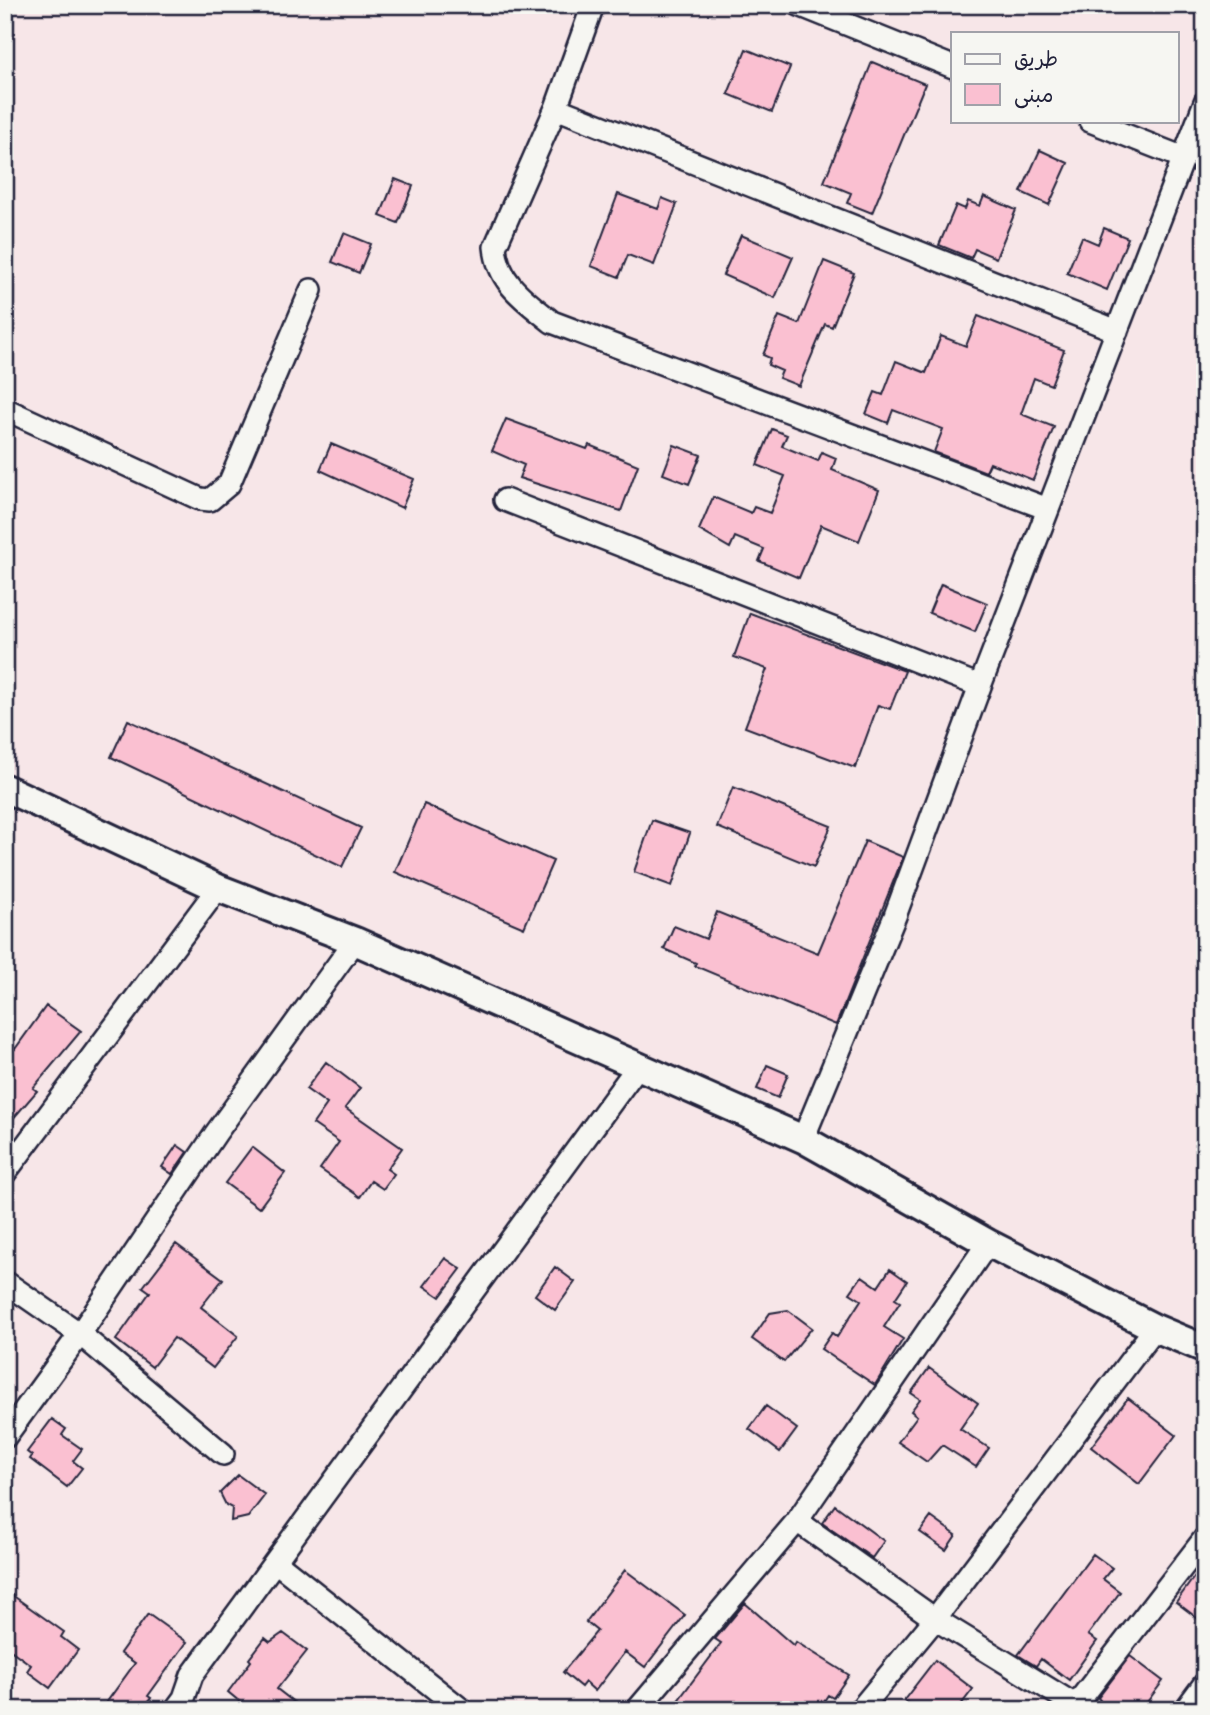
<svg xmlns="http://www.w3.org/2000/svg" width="1210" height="1715" font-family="'Shantell Sans','Playpen Sans Arabic',sans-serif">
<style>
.building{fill:#fac0d1;stroke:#22223b;stroke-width:2}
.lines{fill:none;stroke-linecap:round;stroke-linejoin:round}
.minor-casing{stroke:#22223b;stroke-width:26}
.tertiary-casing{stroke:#22223b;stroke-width:32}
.minor{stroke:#f6f6f2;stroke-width:21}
.tertiary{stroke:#f6f6f2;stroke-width:26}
</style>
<rect width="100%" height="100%" fill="#f7e6e8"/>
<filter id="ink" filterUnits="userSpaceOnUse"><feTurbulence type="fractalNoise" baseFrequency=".0143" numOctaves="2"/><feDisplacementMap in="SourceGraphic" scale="14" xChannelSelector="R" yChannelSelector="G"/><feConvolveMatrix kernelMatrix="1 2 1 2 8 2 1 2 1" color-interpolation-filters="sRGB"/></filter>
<g filter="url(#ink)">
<path class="building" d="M 746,49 L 790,67 L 772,112 L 728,94 Z
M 872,62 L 925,84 L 872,213 L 847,203 L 851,193 L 824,182 Z
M 1040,150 L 1068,163 L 1049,205 L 1021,192 Z
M 395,179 L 413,186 L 398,223 L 380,216 Z
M 618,194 L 658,209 L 662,198 L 677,204 L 654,265 L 628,255 L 619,277 L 591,266 Z
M 984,196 L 1016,210 L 996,258 L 975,249 L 971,258 L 939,245 L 956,205 L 965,209 L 968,201 L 980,206 Z
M 1104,228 L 1128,238 L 1107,290 L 1067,273 L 1082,237 L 1098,244 Z
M 344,233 L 371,244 L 359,273 L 332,262 Z
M 741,235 L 793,257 L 775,298 L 723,275 Z
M 824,261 L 854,273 L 832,327 L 825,324 L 799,386 L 779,378 L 782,371 L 768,365 L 770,358 L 763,355 L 779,316 L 799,324 Z
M 978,316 L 1064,350 L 1051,385 L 1034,378 L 1021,414 L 1054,427 L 1033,480 L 990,463 L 986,472 L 934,452 L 943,429 L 893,410 L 888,423 L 866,414 L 875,392 L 883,395 L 896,361 L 926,373 L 941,336 L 966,346 Z
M 506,419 L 587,449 L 589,445 L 638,465 L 621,511 L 519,478 L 524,465 L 492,451 Z
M 772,429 L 787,435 L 782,446 L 818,461 L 822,452 L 836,458 L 832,470 L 879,490 L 859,541 L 821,525 L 799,578 L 759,561 L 764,549 L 735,537 L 730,548 L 699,530 L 713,497 L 751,513 L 754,507 L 770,513 L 785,476 L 757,465 Z
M 331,444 L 414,479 L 402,508 L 320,470 Z
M 674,445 L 701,455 L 689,484 L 663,474 Z
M 941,584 L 987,603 L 975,632 L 929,613 Z
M 750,613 L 905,671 L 890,709 L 878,705 L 855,768 L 745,727 L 767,669 L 734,657 Z
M 128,720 L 361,828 L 342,867 L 111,757 Z
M 733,787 L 831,826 L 814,867 L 717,827 Z
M 424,804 L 553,861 L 524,928 L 395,872 Z
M 652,820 L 690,833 L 672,886 L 634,872 Z
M 865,841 L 903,857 L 836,1025 L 695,966 L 696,963 L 664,949 L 674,926 L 706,939 L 717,912 L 818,953 Z
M 46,1006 L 81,1031 L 33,1088 L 37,1091 L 5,1128 L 5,1041 L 15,1049 Z
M 326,1062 L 360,1088 L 345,1108 L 402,1148 L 387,1169 L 394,1174 L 383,1189 L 371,1181 L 360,1197 L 320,1169 L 339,1142 L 313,1124 L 327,1104 L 306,1089 Z
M 767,1065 L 788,1074 L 778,1098 L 757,1089 Z
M 177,1145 L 187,1152 L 172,1174 L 162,1167 Z
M 252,1147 L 285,1173 L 259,1208 L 225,1183 Z
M 176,1244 L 223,1279 L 201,1307 L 238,1336 L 213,1368 L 174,1338 L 152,1367 L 116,1340 L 150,1292 L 143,1287 Z
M 445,1258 L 461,1269 L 440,1297 L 424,1286 Z
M 555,1267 L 575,1282 L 555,1310 L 535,1295 Z
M 890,1269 L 907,1281 L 895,1299 L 900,1302 L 884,1327 L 903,1339 L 875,1385 L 821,1349 L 832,1333 L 837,1337 L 861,1300 L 850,1293 L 862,1276 L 878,1287 Z
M 788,1310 L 812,1328 L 784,1362 L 752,1339 L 770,1313 Z
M 929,1368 L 978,1403 L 960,1429 L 989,1448 L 976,1467 L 942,1445 L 927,1462 L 898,1442 L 917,1416 L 911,1411 L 920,1399 L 911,1393 Z
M 1128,1398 L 1176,1435 L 1139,1484 L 1091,1447 Z
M 766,1406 L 797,1429 L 780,1452 L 749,1429 Z
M 52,1419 L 66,1429 L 62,1435 L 82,1449 L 73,1461 L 82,1468 L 67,1487 L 30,1459 L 32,1456 L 27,1452 Z
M 238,1475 L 265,1495 L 248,1517 L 231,1521 L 232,1508 L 226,1505 L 220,1493 Z
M 835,1505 L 884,1541 L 872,1558 L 822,1523 Z
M 931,1517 L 956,1535 L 946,1550 L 920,1532 Z
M 1093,1554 L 1112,1568 L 1103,1579 L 1120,1592 L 1088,1635 L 1097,1641 L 1069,1680 L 1041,1659 L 1036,1666 L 1018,1655 Z
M 1205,1562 L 1205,1624 L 1176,1602 Z
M 625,1570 L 685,1615 L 645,1667 L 625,1652 L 595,1691 L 585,1682 L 581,1687 L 563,1672 L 597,1631 L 586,1622 Z
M 5,1590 L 64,1632 L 61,1637 L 78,1650 L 50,1688 L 27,1671 L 31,1665 L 5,1646 Z
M 745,1603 L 794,1646 L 796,1642 L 849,1675 L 833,1698 L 828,1695 L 818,1710 L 671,1710 L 721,1643 L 715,1639 Z
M 148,1614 L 187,1642 L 148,1696 L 151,1698 L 142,1710 L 101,1710 L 135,1663 L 120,1653 Z
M 283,1633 L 307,1651 L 277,1689 L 304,1710 L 234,1710 L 240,1702 L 228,1692 L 251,1661 L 249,1659 L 265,1638 L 270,1642 Z
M 1130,1656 L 1163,1681 L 1141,1710 L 1093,1710 L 1100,1700 L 1098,1698 Z
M 935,1660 L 973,1689 L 957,1710 L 916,1710 L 904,1700 Z"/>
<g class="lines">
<g class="minor-casing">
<path id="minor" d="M 593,5 L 556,108 L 495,247 C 498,283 525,300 552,322 L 1048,509
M 799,5 L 953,67
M 556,108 L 1117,331
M 1090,121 L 1184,158
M 5,409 L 200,499 L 210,500 L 229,484 L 311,290
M 505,500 L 980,686
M 803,1139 L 895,916 L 980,686 L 1205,102
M 5,1173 L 218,888
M 5,1282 L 80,1334 L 223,1454
M 5,1437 L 80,1334 L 216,1133 L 355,941
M 797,1521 L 935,1619 L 1075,1705
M 276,1562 L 462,1710
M 175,1710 L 184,1698 L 192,1675 L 638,1066
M 637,1710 L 797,1521 L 988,1243
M 860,1710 L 935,1619 L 1155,1328
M 1072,1710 L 1205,1538
M 1185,1710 L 1205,1683"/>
</g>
<g class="tertiary-casing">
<path id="tertiary" d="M 5,788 L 218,888 L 355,941 L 803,1139 L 988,1243 L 1155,1328 L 1205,1349"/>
</g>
<use href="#minor" class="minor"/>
<use href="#tertiary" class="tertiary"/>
</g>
</g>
<rect width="1210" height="1715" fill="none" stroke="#f6f6f2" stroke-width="28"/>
<rect x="14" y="14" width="1182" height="1687" fill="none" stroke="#22223b" stroke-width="2.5" filter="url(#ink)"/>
<rect x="951" y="32" width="228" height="91" fill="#f6f6f2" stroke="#a1a1a9" stroke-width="2"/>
<rect x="965" y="54" width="35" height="10" fill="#f6f6f2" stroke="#a1a1a9" stroke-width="2"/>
<text x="1014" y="66" font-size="21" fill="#22223b">طريق</text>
<rect x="965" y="84" width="35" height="21" fill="#fac0d1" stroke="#a1a1a9" stroke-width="2"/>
<text x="1014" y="102" font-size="21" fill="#22223b">مبنى</text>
</svg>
